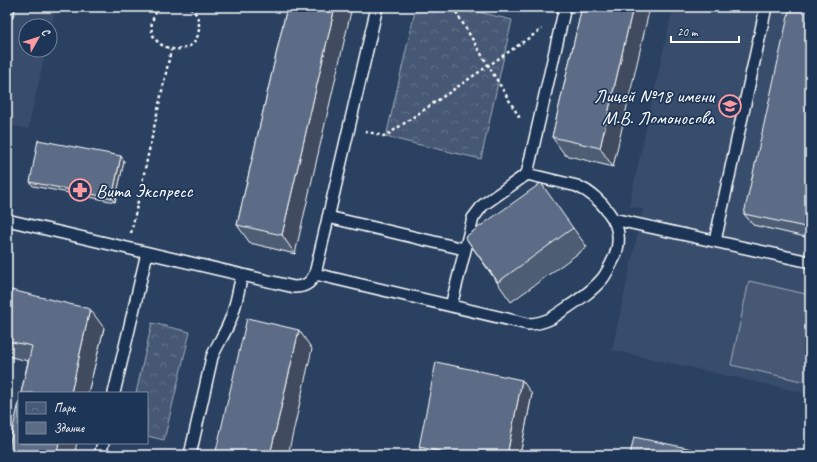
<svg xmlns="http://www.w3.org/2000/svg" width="817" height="462" font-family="Caveat,sans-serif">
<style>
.built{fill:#394e6c}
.park{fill:url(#park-crowns);stroke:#a2acba}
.pitch{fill:#465975;stroke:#a2acba}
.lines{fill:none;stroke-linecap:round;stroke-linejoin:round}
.service-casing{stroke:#fff;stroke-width:14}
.path{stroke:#fff;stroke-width:2.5;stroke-dasharray:3 3;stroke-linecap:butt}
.service{stroke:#1d3557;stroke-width:11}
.wall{fill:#4e5d73;stroke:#fff}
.shaded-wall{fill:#404c5e;stroke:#fff}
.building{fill:#5b6c86;stroke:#fff}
.labels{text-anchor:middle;stroke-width:3.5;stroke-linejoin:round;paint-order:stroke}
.poi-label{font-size:19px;fill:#fff;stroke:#1d3557;text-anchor:end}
</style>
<defs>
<pattern id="park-crowns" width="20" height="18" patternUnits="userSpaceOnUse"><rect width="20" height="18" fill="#465975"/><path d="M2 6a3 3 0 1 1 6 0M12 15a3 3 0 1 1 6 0" fill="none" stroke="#62728a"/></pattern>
</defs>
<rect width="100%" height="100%" fill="#2a4161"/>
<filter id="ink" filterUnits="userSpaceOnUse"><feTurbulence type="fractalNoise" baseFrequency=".025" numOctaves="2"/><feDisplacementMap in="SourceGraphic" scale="8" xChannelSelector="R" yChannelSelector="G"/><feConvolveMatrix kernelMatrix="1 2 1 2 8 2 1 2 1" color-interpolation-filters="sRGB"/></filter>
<g filter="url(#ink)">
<path class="built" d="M 7,7 L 56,7 L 50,32 L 50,26 L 26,26 L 26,50 L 46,50 L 28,129 L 7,124 Z
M 673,7 L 810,7 L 810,394 L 612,350 L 643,209 L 629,206 Z"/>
<path class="park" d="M 416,7 L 457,7 L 512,20 L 481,159 L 386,137 Z
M 152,323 L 190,332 L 164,440 L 147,436 L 147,393 L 136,393 Z"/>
<path class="pitch" d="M 749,281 L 810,295 L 810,383 L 731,365 Z"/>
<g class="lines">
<g class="service-casing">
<path id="service" d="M 7,14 L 9,7
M 328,217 L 464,249
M 613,219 L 810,262
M 7,220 L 294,287 C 304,287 310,284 315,274 L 377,7
M 715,241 L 766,7
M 315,274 L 528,324 C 537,324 544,322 552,318 C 569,306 590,294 603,278 C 608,271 611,264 615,256 C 621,240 619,226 609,213 C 600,200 591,192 577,186 L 527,174 L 565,7
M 451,306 L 473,218 L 483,205 L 527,174
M 114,393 L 147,253
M 100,455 L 103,443
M 190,455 L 212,357 C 217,345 224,335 229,323 C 236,308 238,291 242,275"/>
</g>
<path class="path" d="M 160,7 C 127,48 200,68 199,26 C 199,19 196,11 189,7
M 453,7 L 521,120
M 365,131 L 383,136 L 387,135 L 542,29
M 131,233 L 171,50"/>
<use href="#service" class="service"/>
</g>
<path class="wall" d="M 287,7 L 295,254 L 250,243 L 237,225 Z
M 582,7 L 613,167 L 565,155 L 552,137 Z
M 810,7 L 810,238 L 753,225 L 744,214 Z
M 124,161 L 115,202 L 33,186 L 30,182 Z
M 573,228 L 587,247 L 511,302 L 465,237 Z
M 7,289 L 104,328 L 88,393 L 21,393 L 28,361 L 7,356 Z
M 532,394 L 520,455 L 424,455 L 419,447 Z"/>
<path class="shaded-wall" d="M 335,7 L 352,7 L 295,254 L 282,235 Z
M 633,7 L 650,7 L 613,167 L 600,148 Z
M 121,156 L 124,161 L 115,202 L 112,198 Z
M 90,309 L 104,328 L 88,393 L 71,393 Z
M 299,330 L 312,349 L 288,455 L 270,455 Z
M 522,380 L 532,394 L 520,455 L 507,455 Z
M 59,443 L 77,443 L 74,455 L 56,455 Z"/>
<path class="building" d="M 287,7 L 335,7 L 282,235 L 237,225 Z
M 582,7 L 633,7 L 600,148 L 552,137 Z
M 790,7 L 810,7 L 810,228 L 744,214 Z
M 38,140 L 121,156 L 112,198 L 30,182 Z
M 541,183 L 573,228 L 498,282 L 465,237 Z
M 7,289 L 90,309 L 71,393 L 21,393 L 32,346 L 7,341 Z
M 247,318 L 299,330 L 270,455 L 215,455 Z
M 436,362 L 522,380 L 507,455 L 456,455 L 419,447 Z
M 19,402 L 19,443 L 59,443 L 56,455 L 7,455 Z
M 634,437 L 721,455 L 630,455 Z"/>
</g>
<defs>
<g id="school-ring" transform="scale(1.15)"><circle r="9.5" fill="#1d3557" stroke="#ff9aa2" stroke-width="1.5"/><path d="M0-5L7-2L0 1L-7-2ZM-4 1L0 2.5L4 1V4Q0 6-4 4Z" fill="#ff9aa2"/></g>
<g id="pharmacy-ring" transform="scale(1.15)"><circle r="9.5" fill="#1d3557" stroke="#ff9aa2" stroke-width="1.5"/><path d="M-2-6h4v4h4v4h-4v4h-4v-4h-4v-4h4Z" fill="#ff9aa2"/></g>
</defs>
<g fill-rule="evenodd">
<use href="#school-ring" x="730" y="106"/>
<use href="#pharmacy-ring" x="80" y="190"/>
</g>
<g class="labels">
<g class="poi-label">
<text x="714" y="102">Лицей №18 имени<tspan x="714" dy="22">М.В. Ломоносова</tspan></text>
<text x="96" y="197" text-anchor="start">Вита Экспресс</text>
</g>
</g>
<rect width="817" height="462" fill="none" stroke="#1d3557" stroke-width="24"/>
<rect x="12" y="12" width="793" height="438" fill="none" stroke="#fff" stroke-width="1.5" filter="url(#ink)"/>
<rect x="18" y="392" width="130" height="52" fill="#1d3557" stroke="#77869a"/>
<rect x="26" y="402" width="20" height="12" fill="url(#park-crowns)" stroke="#77869a"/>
<text x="54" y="412" font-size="12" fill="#ffffff">Парк</text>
<rect x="26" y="422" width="20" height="12" fill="#5b6c86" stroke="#77869a"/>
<text x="54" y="432" font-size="12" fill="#ffffff">Здание</text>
<g transform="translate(38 38) rotate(51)"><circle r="19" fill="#1d3557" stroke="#77869a"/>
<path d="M0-3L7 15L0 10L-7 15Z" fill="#ff9aa2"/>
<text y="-6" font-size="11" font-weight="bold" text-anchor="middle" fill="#ffffff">С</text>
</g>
<path d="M671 36v6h68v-6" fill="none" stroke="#ffffff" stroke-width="2"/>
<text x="677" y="36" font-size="12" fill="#ffffff" stroke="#1d3557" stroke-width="3" paint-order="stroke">20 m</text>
</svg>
